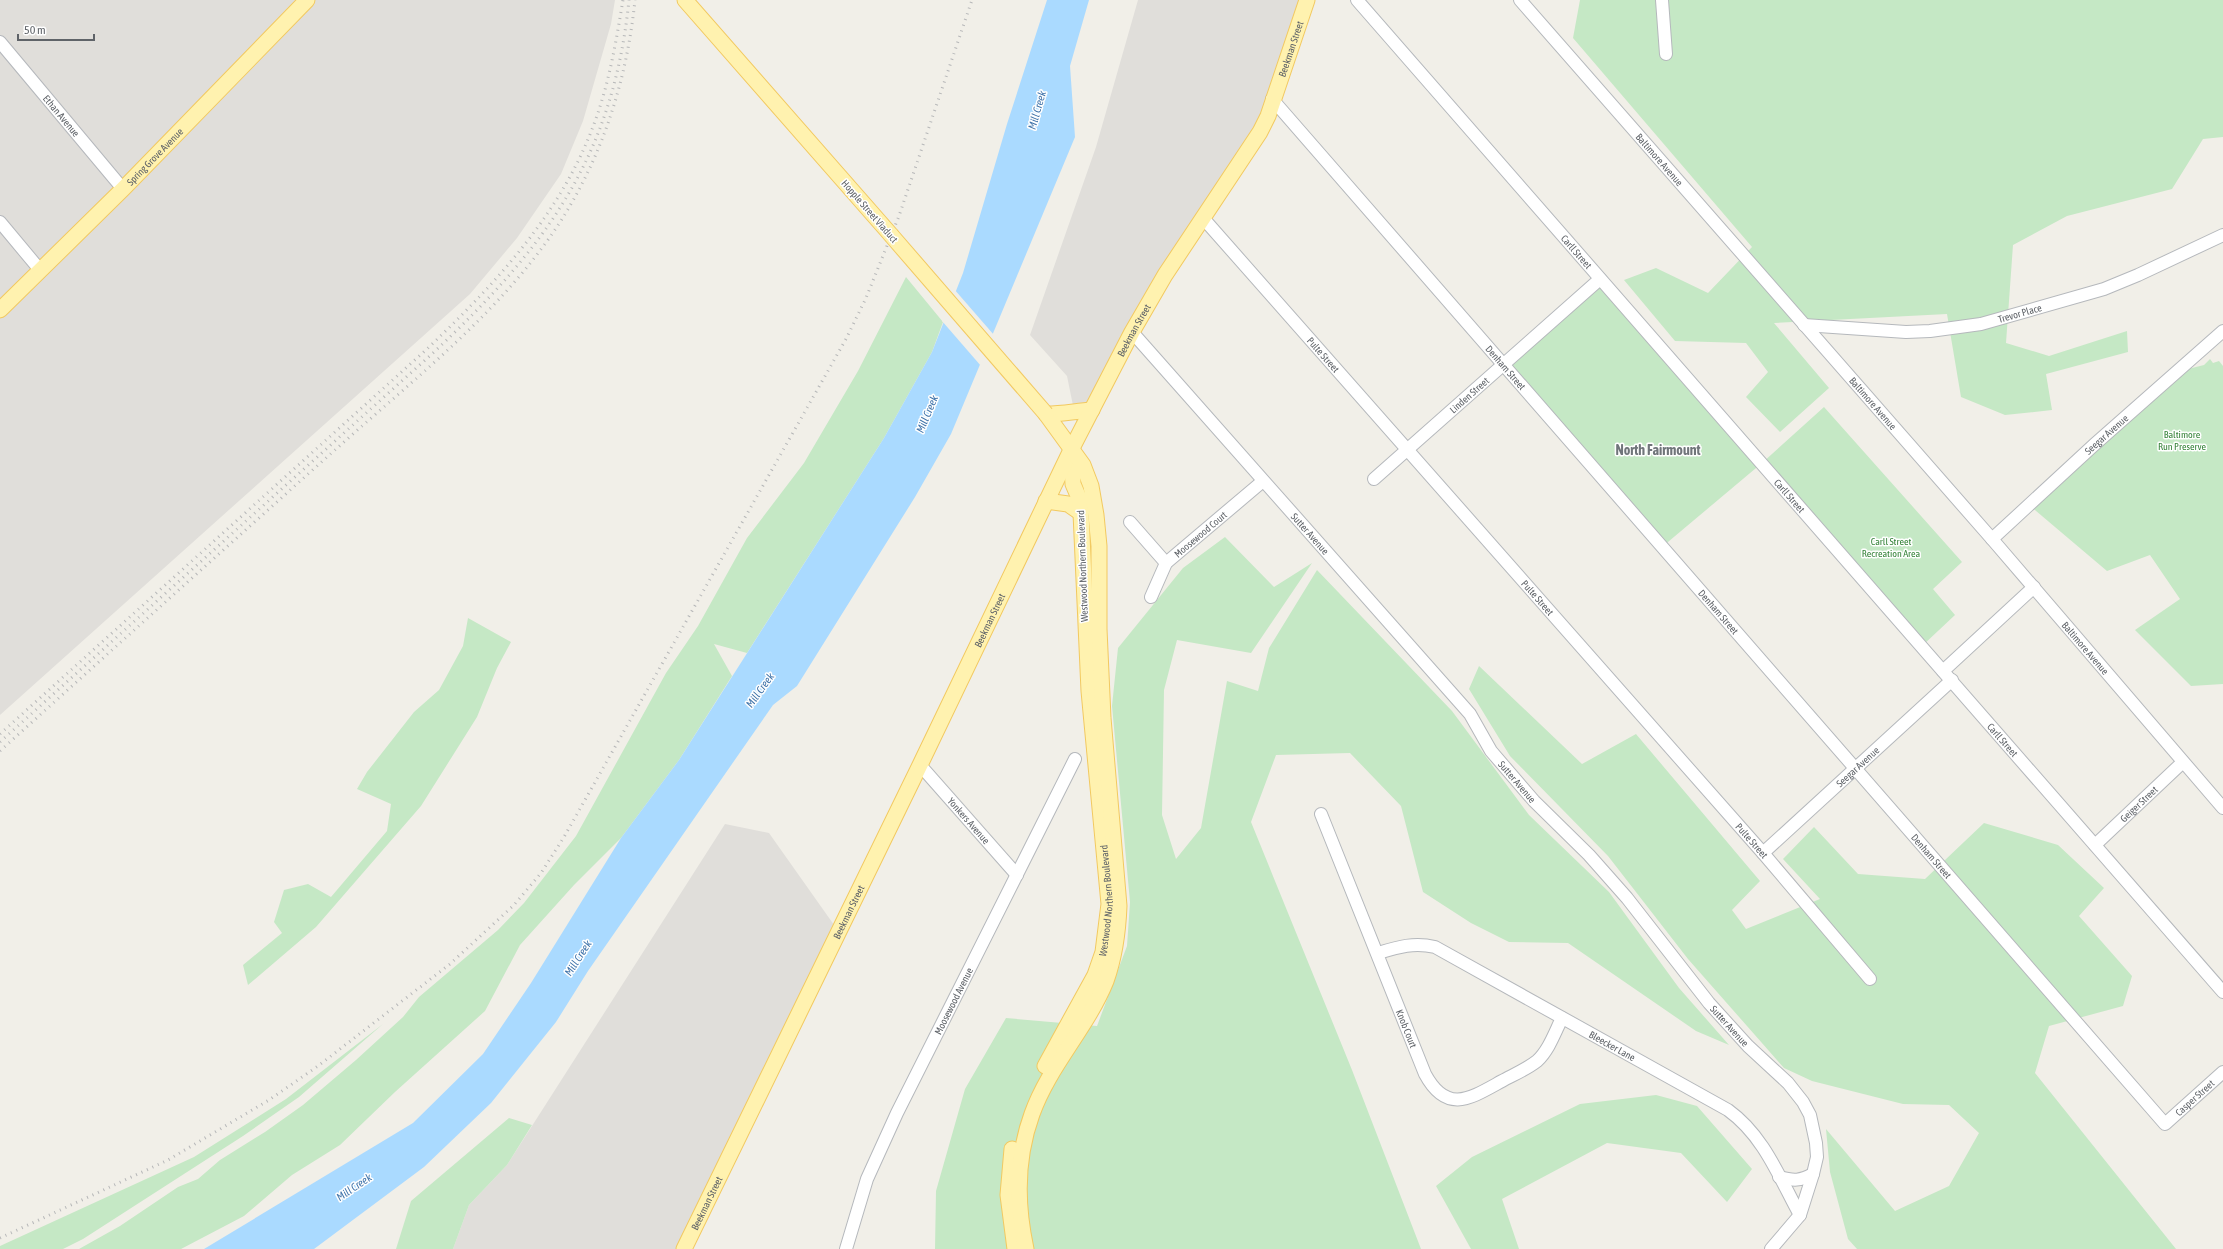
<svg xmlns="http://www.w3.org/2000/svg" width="2223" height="1249" font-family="'Asap Condensed',sans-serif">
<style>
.industrial{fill:#e0deda}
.green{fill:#c5e8c5}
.water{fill:#aadaff}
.pier{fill:#f1efe8}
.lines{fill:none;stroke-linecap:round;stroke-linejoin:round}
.minor-casing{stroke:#b5b8bc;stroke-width:14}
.major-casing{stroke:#f2c960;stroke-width:17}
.minor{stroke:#fff;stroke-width:12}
.major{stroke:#fff2af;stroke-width:15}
.rail{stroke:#b6b7b8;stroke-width:3;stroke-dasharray:1 5;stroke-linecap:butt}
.major-bridge-casing{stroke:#f2c960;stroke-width:17;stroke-linecap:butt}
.major-bridge{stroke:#fff2af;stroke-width:15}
.labels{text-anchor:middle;stroke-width:3;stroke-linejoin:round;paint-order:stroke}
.street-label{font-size:10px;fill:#5f6368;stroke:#fff}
.park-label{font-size:10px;fill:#348238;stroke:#fff}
.water-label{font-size:11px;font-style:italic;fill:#4174aa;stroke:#fff}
.district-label{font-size:14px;font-weight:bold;fill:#70757a;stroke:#fff}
</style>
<rect width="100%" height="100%" fill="#f1efe8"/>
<path class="industrial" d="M 0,0 L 615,0 L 611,24 L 583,121 L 561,174 L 517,238 L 470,294 L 0,715 Z
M 1138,0 L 1308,0 L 1272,99 L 1079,435 L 1067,376 L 1030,335 L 1096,147 Z
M 725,824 L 769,833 L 839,932 L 684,1249 L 453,1249 L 469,1205 L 507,1165 Z"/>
<path class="green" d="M 1580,0 L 2223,0 L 2223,137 L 2203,139 L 2172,189 L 2067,216 L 2013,245 L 2006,343 L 2049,356 L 2127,331 L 2128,352 L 2046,374 L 2052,410 L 2005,415 L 1961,397 L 1947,314 L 1774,323 L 1829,388 L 1780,432 L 1746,397 L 1768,372 L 1746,343 L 1675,341 L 1624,280 L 1656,268 L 1708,293 L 1752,247 L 1573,38 Z
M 906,277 L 943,322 L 932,352 L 884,438 L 747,653 L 714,644 L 732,676 L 679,760 L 621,838 L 574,885 L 520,945 L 485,1011 L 395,1092 L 340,1145 L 292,1175 L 244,1216 L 181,1249 L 79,1249 L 120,1226 L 178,1187 L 198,1179 L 220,1160 L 265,1132 L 303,1105 L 356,1060 L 403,1017 L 419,997 L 498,930 L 524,903 L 576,836 L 666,673 L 698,626 L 747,538 L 804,463 L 858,371 Z
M 1600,279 L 1762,463 L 1824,407 L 1962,562 L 1933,589 L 1955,615 L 1922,646 L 1762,463 L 1662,547 L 1503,364 Z
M 2210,359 L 2213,363 L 2219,361 L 2223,366 L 2223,684 L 2191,686 L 2135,630 L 2180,599 L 2150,555 L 2107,571 L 2029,505 L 2176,372 L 2204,365 Z
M 1225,537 L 1274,587 L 1312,563 L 1251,653 L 1177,640 L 1164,690 L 1162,815 L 1176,859 L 1201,828 L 1227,681 L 1258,691 L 1269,648 L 1317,570 L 1452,711 L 1529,815 L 1609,892 L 1679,988 L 1729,1045 L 1696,1031 L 1568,943 L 1509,942 L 1471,923 L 1423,892 L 1401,806 L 1350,753 L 1276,755 L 1251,822 L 1352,1070 L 1421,1249 L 935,1249 L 936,1191 L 965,1089 L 1006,1018 L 1097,1026 L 1127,946 L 1130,902 L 1112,706 L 1118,648 L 1183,568 Z
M 468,618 L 511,642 L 497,668 L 477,717 L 421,806 L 316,927 L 248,985 L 243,965 L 282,933 L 274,922 L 284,890 L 308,884 L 331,897 L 387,831 L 391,804 L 357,789 L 367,772 L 414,712 L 439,690 L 463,646 Z
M 1479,666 L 1582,764 L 1636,734 L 1760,881 L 1732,910 L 1746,929 L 1820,899 L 1783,859 L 1814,827 L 1858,874 L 1925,879 L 1984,823 L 2058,845 L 2104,888 L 2079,916 L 2132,976 L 2123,1006 L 2049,1026 L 2035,1073 L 2176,1249 L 1857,1249 L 1848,1239 L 1830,1172 L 1826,1129 L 1895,1211 L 1949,1186 L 1979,1133 L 1949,1105 L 1903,1104 L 1812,1081 L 1784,1068 L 1688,959 L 1608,856 L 1510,756 L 1469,689 Z
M 383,1024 L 299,1097 L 243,1136 L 83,1239 L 63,1249 L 0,1249 L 0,1246 L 194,1157 L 286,1099 Z
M 1656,1095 L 1697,1106 L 1752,1169 L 1727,1202 L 1681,1153 L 1607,1143 L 1502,1199 L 1519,1249 L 1471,1249 L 1436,1186 L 1472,1157 L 1580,1104 Z
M 509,1118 L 532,1125 L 507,1165 L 469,1205 L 453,1249 L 396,1249 L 411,1201 Z"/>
<path class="water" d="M 1047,0 L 1089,0 L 1070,66 L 1075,137 L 951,434 L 915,497 L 797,686 L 773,705 L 588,971 L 556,1022 L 491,1103 L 424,1167 L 314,1249 L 204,1249 L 413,1123 L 483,1054 L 531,983 L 621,838 L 679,760 L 884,438 L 932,352 L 963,273 L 1007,124 Z"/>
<path class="pier" d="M 954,289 L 994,335 L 981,366 L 942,321 Z"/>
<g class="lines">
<g class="minor-casing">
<g id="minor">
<path id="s1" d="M 1357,0 L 2223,992"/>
<path id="s2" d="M 1520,0 L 1992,539 L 2223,808"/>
<path d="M 1662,0 L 1666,54"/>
<path id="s3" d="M 0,42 L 123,189"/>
<path id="s4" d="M 1272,99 L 2165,1124 L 2223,1072"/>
<path id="s5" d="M 1203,218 L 1763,853 L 1870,979"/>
<path d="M 0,222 L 40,270"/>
<path id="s6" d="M 1804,325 L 1906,332 L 1930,331 L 1981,324 L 2104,289 L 2138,275 L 2223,235"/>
<path id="s7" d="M 1132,332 L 1470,714 L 1491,751 L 1534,801 L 1589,855 L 1627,898 L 1709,1003 L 1748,1046 L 1788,1083 L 1803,1102 L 1810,1115 L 1816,1143 L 1817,1157 L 1813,1174 L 1800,1215 L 1771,1249"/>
<path id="s8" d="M 1374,479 L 1600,279"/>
<path d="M 1130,522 L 1166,563"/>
<path id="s9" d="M 1992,539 L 2095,444 L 2223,331"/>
<path id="s10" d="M 1151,597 L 1166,563 L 1263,481"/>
<path d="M 1943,671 L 2034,587"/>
<path id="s11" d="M 920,765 L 1017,875"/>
<path id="s12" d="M 1321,814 L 1425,1074 C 1447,1115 1471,1098 1502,1081 C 1513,1075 1527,1069 1537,1061 C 1549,1050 1555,1032 1562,1018"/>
<path id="s13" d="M 2095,845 L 2183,762"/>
<path id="s14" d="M 1763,853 L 1952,680"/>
<path id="s15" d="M 1378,953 C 1398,947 1414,942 1435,947 L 1728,1110 C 1764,1136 1779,1177 1800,1215"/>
<path d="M 1779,1177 C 1794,1181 1800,1181 1813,1174"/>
<path id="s16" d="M 846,1249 L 867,1179 L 897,1113 L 1075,759"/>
</g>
</g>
<g class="major-casing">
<g id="major">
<path d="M 685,0 L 891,235"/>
<path id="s17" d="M 0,310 L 123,189 L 307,0"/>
<path d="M 1046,414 C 1063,414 1076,411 1092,410"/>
<path d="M 1046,501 L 1068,504 L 1081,513"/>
<path id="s18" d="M 1045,1066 L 1095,975 L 1103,952 L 1109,904 L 1089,691 L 1081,513 L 1079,498 L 1073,484 L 1071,451"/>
<path d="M 1012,1149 L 1008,1195 L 1015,1249"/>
<path id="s19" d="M 684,1249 L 920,765 L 1071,450 L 1132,332 L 1165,275 L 1260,132 L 1268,116 L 1307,0"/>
<path d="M 1026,1249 C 1016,1203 1016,1158 1032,1114 C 1049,1066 1087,1028 1106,981 C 1115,956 1118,932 1119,906 L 1103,718 L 1099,629 L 1099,546 L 1096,515 L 1091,486 L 1083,465 L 1046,414"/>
</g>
</g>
<use href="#minor" class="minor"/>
<use href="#major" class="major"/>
<path class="rail" d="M 0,734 L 427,349 C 495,284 561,214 594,124 C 609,84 616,42 623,0
M 0,742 L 433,353 C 545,248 613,158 629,0
M 0,751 C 112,650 223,550 335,450 C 415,378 504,310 562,219 C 604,152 627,78 635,0
M 0,1238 L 168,1160 L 269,1100 L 318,1066 L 450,964 L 514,905 L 541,873 L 564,837 L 846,339 L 866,298 L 899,216 L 972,0"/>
<g class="major-bridge-casing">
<path id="major-bridge" d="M 891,235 L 1046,414"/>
</g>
<use href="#major-bridge" class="major-bridge"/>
</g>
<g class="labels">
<g class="street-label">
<text dy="4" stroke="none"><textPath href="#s19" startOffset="1347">Beekman Street</textPath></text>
<text dy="4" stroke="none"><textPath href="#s3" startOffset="96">Ethan Avenue</textPath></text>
<text dy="4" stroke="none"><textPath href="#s17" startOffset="218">Spring Grove Avenue</textPath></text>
<text dy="4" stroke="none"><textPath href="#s2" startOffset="212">Baltimore Avenue</textPath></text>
<text transform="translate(870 211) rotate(49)" y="4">Hopple Street Viaduct</text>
<text dy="4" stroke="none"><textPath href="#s1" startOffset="334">Carll Street</textPath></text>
<text dy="4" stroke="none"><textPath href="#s6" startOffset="218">Trevor Place</textPath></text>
<text dy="4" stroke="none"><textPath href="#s19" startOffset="1023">Beekman Street</textPath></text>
<text dy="4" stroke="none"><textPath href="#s5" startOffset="182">Pulte Street</textPath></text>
<text dy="4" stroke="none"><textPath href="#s4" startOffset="356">Denham Street</textPath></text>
<text dy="4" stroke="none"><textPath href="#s8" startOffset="127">Linden Street</textPath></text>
<text dy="4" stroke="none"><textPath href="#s2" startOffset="536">Baltimore Avenue</textPath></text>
<text dy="4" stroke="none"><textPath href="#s9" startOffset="155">Seegar Avenue</textPath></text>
<text dy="4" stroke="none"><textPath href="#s1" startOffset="658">Carll Street</textPath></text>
<text dy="4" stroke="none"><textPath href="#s10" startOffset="82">Moosewood Court</textPath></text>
<text dy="4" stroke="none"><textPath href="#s7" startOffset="269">Sutter Avenue</textPath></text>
<text transform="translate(1082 566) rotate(-92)" y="4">Westwood Northern Boulevard</text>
<text dy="4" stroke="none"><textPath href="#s5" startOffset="506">Pulte Street</textPath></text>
<text dy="4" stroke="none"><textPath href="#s4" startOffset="680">Denham Street</textPath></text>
<text dy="4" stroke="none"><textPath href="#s19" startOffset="699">Beekman Street</textPath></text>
<text dy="4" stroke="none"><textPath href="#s2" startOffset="860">Baltimore Avenue</textPath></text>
<text dy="4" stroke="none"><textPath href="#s1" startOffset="982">Carll Street</textPath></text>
<text dy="4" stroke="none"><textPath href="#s14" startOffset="128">Seegar Avenue</textPath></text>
<text dy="4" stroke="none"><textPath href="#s7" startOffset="593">Sutter Avenue</textPath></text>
<text dy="4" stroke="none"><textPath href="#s13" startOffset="60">Geiger Street</textPath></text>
<text dy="4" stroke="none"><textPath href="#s11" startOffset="74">Yonkers Avenue</textPath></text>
<text dy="4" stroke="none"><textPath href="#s5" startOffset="830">Pulte Street</textPath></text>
<text dy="4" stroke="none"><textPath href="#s4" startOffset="1004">Denham Street</textPath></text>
<text dy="4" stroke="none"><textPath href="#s18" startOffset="180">Westwood Northern Boulevard</textPath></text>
<text dy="4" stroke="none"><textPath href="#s19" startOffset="375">Beekman Street</textPath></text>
<text dy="4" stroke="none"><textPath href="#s16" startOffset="271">Moosewood Avenue</textPath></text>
<text dy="4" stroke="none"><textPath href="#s7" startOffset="917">Sutter Avenue</textPath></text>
<text dy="4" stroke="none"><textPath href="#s12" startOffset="231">Knob Court</textPath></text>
<text dy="4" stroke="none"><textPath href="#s15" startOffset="261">Bleecker Lane</textPath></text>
<text dy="4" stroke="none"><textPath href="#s4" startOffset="1399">Casper Street</textPath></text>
<text dy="4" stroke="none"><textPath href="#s19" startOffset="51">Beekman Street</textPath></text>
</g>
<g class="park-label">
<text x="2182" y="438">Baltimore<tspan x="2182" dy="12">Run Preserve</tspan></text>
<text x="1891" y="545">Carll Street<tspan x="1891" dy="12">Recreation Area</tspan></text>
</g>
<g class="water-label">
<text transform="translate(1037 110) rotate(-74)" y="4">Mill Creek</text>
<text transform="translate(927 414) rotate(-67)" y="4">Mill Creek</text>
<text transform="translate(760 690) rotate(-54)" y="4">Mill Creek</text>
<text transform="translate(578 958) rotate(-57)" y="4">Mill Creek</text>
<text transform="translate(354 1187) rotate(-34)" y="4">Mill Creek</text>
</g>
<g class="district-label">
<text x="1658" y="455">North Fairmount</text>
</g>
</g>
<path d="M18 34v6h76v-6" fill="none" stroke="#5f6368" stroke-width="2"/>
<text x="24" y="34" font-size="12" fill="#5f6368" stroke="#ffffff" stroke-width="3" paint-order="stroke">50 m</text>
</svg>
